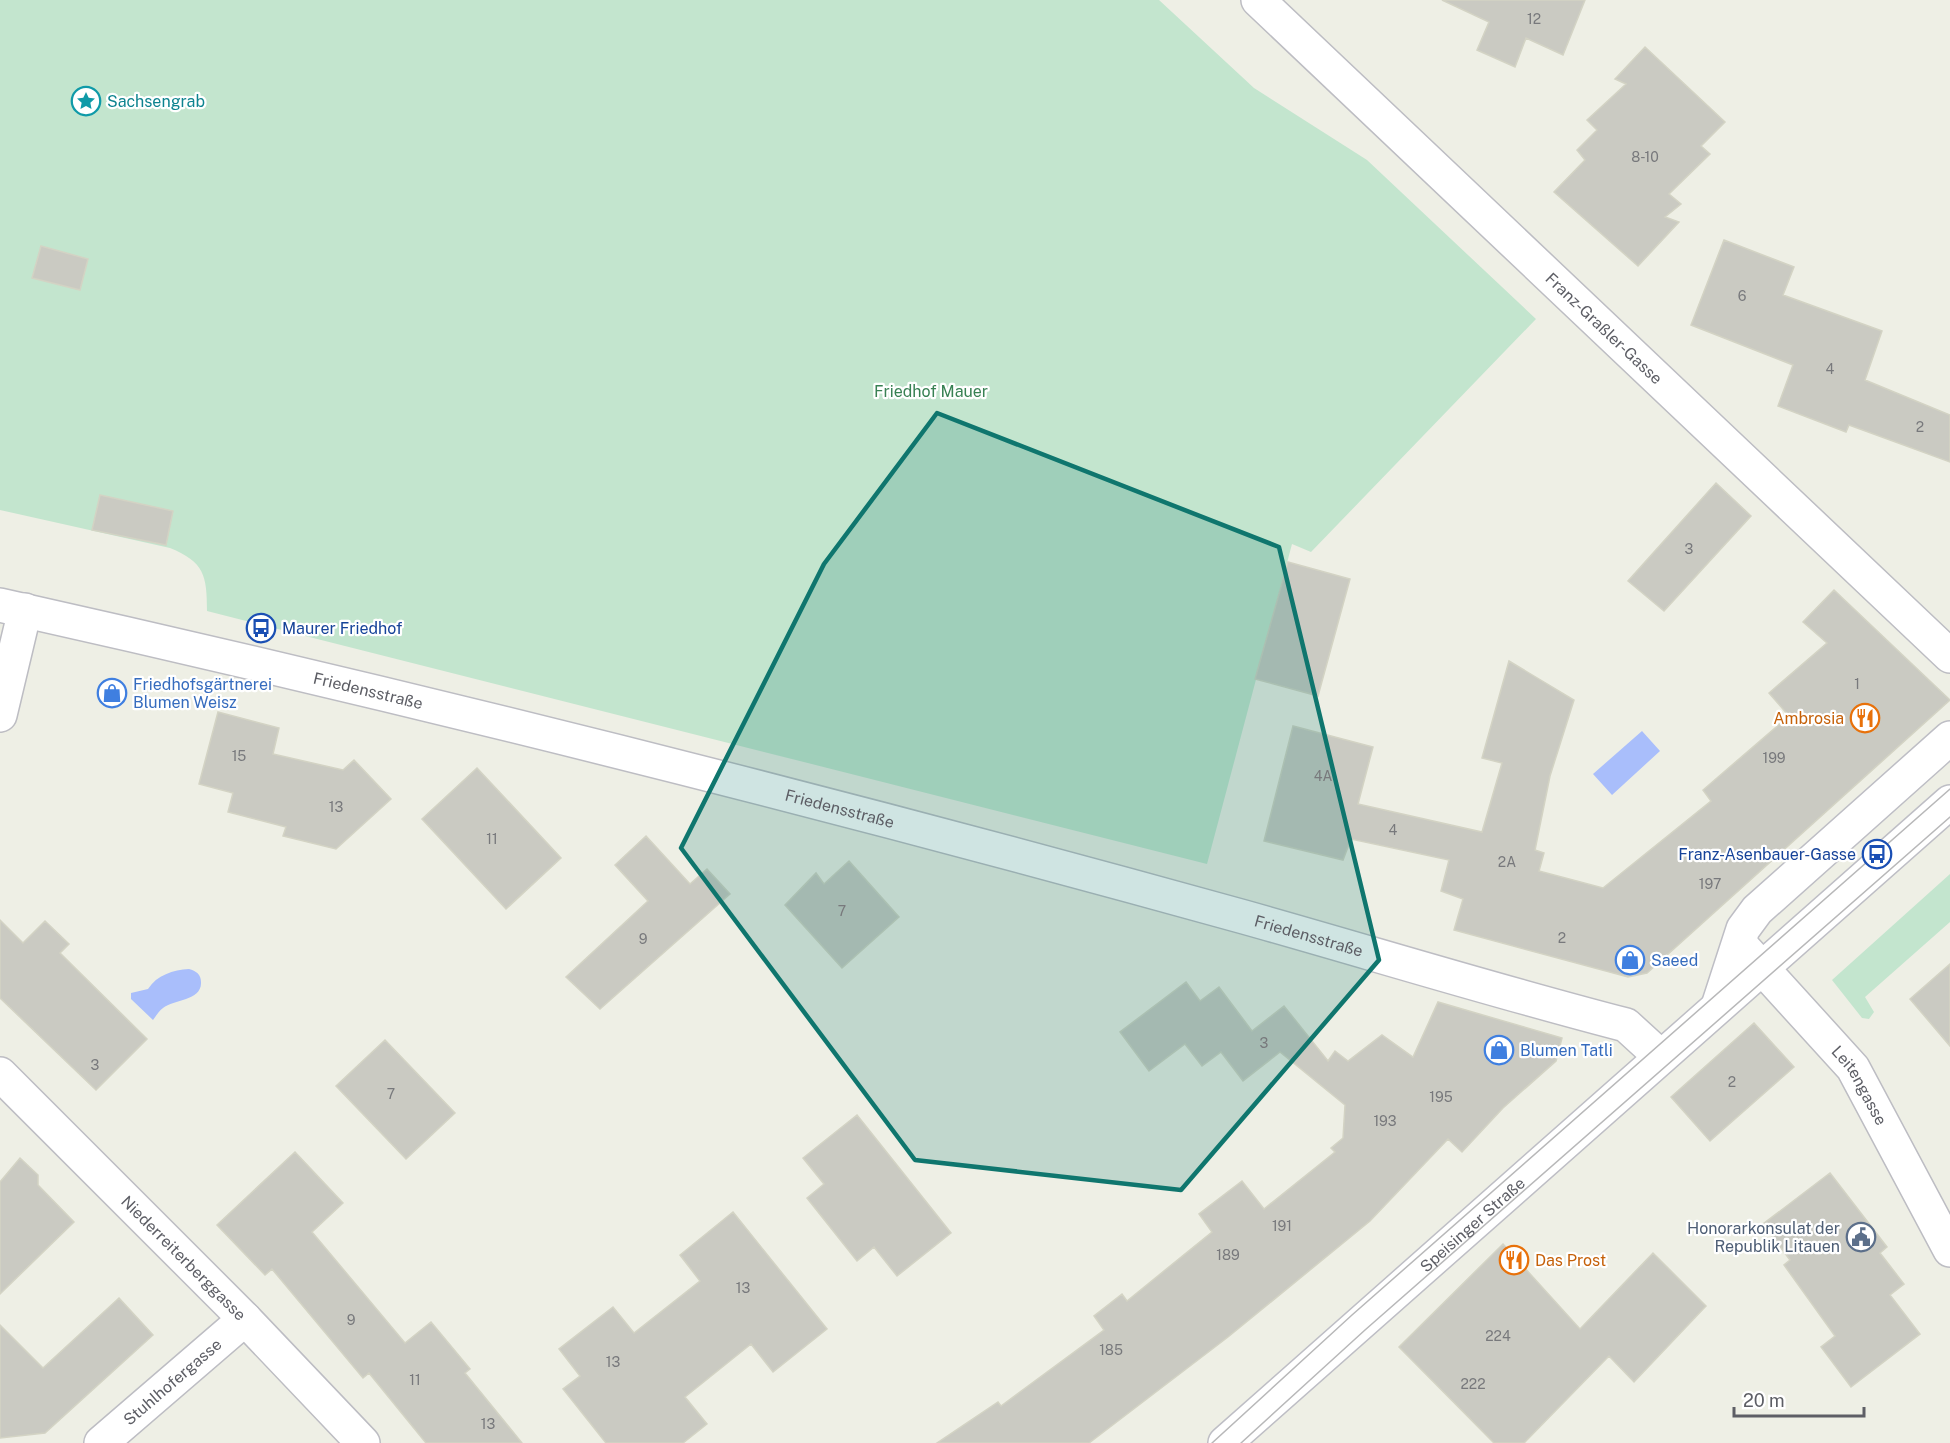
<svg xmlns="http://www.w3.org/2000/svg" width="1950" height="1443" font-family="'Public Sans',sans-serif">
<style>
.green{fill:#c3e5ce}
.water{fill:#a9befb}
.building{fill:#cacac2;stroke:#d3d3c4;stroke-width:1.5}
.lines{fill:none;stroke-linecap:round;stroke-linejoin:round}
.minor-casing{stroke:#bdbdc3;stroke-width:36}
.tertiary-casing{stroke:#bdbdc3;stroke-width:36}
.secondary-casing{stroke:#bebec5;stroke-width:36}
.minor{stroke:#fff;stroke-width:33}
.tertiary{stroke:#fff;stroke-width:33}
.secondary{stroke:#fff;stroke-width:33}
.tram{stroke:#b8b8b9;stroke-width:1.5}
.marked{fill:#0f766e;fill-opacity:0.2;stroke:#0f766e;stroke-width:4.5;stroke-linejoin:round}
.labels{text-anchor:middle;stroke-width:4.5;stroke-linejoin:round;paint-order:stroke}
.number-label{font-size:14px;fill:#78797c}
.culture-label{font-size:16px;fill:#0d838f;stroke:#fff;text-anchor:start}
.street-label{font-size:16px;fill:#5d5e65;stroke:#fff}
.park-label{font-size:16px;fill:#388153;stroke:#fff}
.transit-label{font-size:16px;fill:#164399;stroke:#fff;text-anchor:start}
.shop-label{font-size:16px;fill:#366cbe;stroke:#fff;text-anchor:start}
.food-label{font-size:16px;fill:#c56008;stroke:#fff;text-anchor:end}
.service-label{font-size:16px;fill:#4e5e75;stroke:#fff;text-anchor:end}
</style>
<rect width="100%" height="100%" fill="#eeefe5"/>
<path class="green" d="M 0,0 L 1159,0 L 1254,88 L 1367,160 L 1536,319 L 1311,552 L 1292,544 L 1207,864 L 207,611 C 207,575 204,562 170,548 L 0,510 Z
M 1950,874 L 1950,922 L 1865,997 L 1874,1012 L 1869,1019 L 1862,1018 L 1832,980 Z"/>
<path class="water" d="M 1642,731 L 1660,751 L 1612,795 L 1593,774 Z
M 189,969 C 196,971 201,974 201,982 C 202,1001 174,999 163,1008 C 159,1011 156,1016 153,1020 L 131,999 L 131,993 L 148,989 C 157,975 173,970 189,969 Z"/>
<path class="building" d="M 1442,0 L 1585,0 L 1563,55 L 1526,38 L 1515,67 L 1477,50 L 1489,22 Z
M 1645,47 L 1725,122 L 1701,146 L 1710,154 L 1669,194 L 1681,204 L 1665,217 L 1679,222 L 1638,266 L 1554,192 L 1585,160 L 1577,150 L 1597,130 L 1587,120 L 1626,84 L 1615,79 Z
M 1724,240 L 1794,267 L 1783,295 L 1882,331 L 1865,380 L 1950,415 L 1950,462 L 1849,425 L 1846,432 L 1778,406 L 1793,365 L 1691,325 Z
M 41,246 L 88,259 L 80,290 L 32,278 Z
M 1716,483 L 1751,516 L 1664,611 L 1628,581 Z
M 100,495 L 173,511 L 166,545 L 92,530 Z
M 1288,562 L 1350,579 L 1318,696 L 1255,679 Z
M 1834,590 L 1950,700 L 1647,973 L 1628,977 L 1454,930 L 1463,899 L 1441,891 L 1449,860 L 1351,839 L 1343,860 L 1264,841 L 1293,726 L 1373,747 L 1358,804 L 1482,832 L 1502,763 L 1482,758 L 1509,661 L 1574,700 L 1550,776 L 1535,850 L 1544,853 L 1539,871 L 1603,888 L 1711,801 L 1703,790 L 1789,716 L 1769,693 L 1827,643 L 1803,622 Z
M 218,712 L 279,728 L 273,754 L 343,770 L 354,760 L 391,799 L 336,849 L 283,836 L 286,827 L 228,812 L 233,793 L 199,784 Z
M 477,768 L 561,858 L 506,909 L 422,819 Z
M 646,836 L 690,884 L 707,869 L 730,894 L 600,1009 L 566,977 L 648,901 L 615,865 Z
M 849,861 L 899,917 L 842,968 L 785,905 L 816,873 L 824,884 Z
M 0,920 L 23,943 L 45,921 L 69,944 L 60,953 L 147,1039 L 96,1090 L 0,998 Z
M 1950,964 L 1950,1046 L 1910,999 Z
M 1186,982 L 1200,1001 L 1219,987 L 1252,1031 L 1284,1006 L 1328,1061 L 1335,1051 L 1348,1061 L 1382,1035 L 1413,1057 L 1438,1002 L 1562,1038 L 1556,1061 L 1503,1108 L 1462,1152 L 1448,1139 L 1370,1221 L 1228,1337 L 1089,1443 L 937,1443 L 998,1402 L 1001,1406 L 1104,1330 L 1094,1316 L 1122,1294 L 1127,1301 L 1212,1232 L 1199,1214 L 1242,1181 L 1264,1209 L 1335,1152 L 1331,1148 L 1343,1138 L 1345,1105 L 1280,1052 L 1243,1081 L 1221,1052 L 1202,1066 L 1185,1044 L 1149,1071 L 1120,1032 Z
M 1754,1023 L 1794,1067 L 1710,1141 L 1671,1097 Z
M 385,1040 L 455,1113 L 406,1159 L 336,1086 Z
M 857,1115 L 951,1233 L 897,1276 L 874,1247 L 857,1261 L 807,1198 L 824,1184 L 803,1158 Z
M 295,1152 L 343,1203 L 312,1232 L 405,1343 L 431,1322 L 470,1369 L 465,1373 L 522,1443 L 426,1443 L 369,1373 L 363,1378 L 272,1269 L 265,1275 L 217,1225 Z
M 20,1158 L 38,1175 L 38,1185 L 74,1222 L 0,1294 L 0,1182 Z
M 1830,1173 L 1887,1247 L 1880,1253 L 1904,1284 L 1890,1295 L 1920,1334 L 1851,1387 L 1821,1347 L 1835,1336 L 1784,1265 L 1790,1260 L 1763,1224 Z
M 733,1212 L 827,1329 L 773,1372 L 751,1344 L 685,1397 L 707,1424 L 683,1443 L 606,1443 L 563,1389 L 580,1376 L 559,1349 L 613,1307 L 634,1333 L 700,1281 L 680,1255 Z
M 1503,1244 L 1580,1329 L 1653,1253 L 1706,1306 L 1634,1382 L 1609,1356 L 1524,1443 L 1494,1443 L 1399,1347 Z
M 119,1298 L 153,1335 L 45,1433 L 0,1438 L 0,1325 L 43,1368 Z"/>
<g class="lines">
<g class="minor-casing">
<g id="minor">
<path id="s1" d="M 1258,0 L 1950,656"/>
<path d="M 0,715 L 25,610"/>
<path id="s2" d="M 1742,946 L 1853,1068 L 1950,1250"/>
<path id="s3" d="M 0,1074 L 245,1319 L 363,1443"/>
<path id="s4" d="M 101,1443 L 245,1319"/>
</g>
</g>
<g class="tertiary-casing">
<g id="tertiary">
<path id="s5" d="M 0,605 C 416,698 833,803 1244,917 C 1372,953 1498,992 1626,1025 L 1661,1057"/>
</g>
</g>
<g class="secondary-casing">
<g id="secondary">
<path d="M 1718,1006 L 1743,929 L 1757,910 L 1950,738"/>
<path id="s6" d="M 1225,1443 L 1950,802"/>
</g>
</g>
<use href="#minor" class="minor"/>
<use href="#tertiary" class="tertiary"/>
<use href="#secondary" class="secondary"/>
<path class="tram" d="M 1212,1443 L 1352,1315 L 1950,789
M 1241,1443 L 1365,1330 L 1950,817"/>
</g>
<path class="marked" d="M 937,413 L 1279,547 L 1379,960 L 1181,1190 L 915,1160 L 681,848 L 824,564 Z"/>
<defs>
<g id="sight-ring" transform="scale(1.5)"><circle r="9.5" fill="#fff" stroke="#0f9aa8" stroke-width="1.5"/><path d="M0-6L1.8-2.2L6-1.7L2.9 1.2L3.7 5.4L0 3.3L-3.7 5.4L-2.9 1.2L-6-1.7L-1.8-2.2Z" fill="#0f9aa8"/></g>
<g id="bus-ring" transform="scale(1.5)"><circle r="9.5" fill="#fff" stroke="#1a4fb4" stroke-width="1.5"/><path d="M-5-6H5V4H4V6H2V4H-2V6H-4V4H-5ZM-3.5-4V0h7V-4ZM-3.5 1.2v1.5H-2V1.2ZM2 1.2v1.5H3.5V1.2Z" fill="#1a4fb4"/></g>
<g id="shop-ring" transform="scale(1.5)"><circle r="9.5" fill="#fff" stroke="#3f7fe0" stroke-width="1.5"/><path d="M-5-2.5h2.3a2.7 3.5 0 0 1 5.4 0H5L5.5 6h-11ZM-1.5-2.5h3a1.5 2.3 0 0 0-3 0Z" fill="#3f7fe0"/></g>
<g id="restaurant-ring" transform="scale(1.5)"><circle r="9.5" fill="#fff" stroke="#e8710a" stroke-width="1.5"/><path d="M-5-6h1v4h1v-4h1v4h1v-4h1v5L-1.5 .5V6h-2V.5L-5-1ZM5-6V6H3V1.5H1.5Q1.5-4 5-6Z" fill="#e8710a"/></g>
<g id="civic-ring" transform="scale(1.5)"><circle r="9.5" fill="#fff" stroke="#5c6f8a" stroke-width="1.5"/><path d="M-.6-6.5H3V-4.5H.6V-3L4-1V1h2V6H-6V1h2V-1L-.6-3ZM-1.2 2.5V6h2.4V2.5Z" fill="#5c6f8a"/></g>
</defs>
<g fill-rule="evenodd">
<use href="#sight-ring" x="86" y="101"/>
<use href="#bus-ring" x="261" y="628"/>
<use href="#shop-ring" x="112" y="693"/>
<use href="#restaurant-ring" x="1865" y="718"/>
<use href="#bus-ring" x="1877" y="854"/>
<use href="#shop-ring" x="1630" y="960"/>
<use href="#shop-ring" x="1499" y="1050"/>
<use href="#civic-ring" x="1861" y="1237"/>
<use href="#restaurant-ring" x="1514" y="1260"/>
</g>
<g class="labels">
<g class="number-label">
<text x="1534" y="24">12</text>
<text x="1645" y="162">8-10</text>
<text x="1742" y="301">6</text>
<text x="1830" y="374">4</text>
<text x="1920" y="432">2</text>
<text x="1689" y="554">3</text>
<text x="1857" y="689">1</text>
<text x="239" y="761">15</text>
<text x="1774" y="763">199</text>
<text x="1323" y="781">4A</text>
<text x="336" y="812">13</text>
<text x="1393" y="835">4</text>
<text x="492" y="844">11</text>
<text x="1507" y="867">2A</text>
<text x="1710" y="889">197</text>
<text x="842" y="916">7</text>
<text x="1562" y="943">2</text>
<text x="643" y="944">9</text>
<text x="1264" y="1048">3</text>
<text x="95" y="1070">3</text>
<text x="1732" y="1087">2</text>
<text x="391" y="1099">7</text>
<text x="1441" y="1102">195</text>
<text x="1385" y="1126">193</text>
<text x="1282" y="1231">191</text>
<text x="1228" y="1260">189</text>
<text x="743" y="1293">13</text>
<text x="351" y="1325">9</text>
<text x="1498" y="1341">224</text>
<text x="1111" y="1355">185</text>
<text x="613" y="1367">13</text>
<text x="415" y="1385">11</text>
<text x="1473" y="1389">222</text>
<text x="488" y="1429">13</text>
</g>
<g class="culture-label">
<text x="107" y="107">Sachsengrab</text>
</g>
<g class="street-label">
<text dy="6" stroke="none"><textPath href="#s1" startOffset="477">Franz-Graßler-Gasse</textPath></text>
<text dy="6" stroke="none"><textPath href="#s5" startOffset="378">Friedensstraße</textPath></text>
<text dy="6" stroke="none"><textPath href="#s5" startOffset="864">Friedensstraße</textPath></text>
<text dy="6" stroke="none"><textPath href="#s5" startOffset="1350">Friedensstraße</textPath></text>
<text dy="6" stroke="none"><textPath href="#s2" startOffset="183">Leitengasse</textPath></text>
<text dy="6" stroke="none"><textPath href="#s6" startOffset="330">Speisinger Straße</textPath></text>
<text dy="6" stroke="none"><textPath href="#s3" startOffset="260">Niederreiterberggasse</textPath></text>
<text dy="6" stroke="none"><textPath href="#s4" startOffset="94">Stuhlhofergasse</textPath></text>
</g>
<g class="park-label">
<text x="931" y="397">Friedhof Mauer</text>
</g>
<g class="transit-label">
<text x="282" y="634">Maurer Friedhof</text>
<text x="1856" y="860" text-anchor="end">Franz-Asenbauer-Gasse</text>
</g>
<g class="shop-label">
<text x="133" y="690">Friedhofsgärtnerei<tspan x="133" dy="18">Blumen Weisz</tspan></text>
<text x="1651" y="966">Saeed</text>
<text x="1520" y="1056">Blumen Tatli</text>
</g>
<g class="food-label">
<text x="1844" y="724">Ambrosia</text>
<text x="1535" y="1266" text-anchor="start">Das Prost</text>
</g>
<g class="service-label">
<text x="1840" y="1234">Honorarkonsulat der<tspan x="1840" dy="18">Republik Litauen</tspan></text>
</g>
</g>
<path d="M1734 1407v9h130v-9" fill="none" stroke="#5d5e65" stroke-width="3"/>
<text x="1743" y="1407" font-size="18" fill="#5d5e65" stroke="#ffffff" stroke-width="4.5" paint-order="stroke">20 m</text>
</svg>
